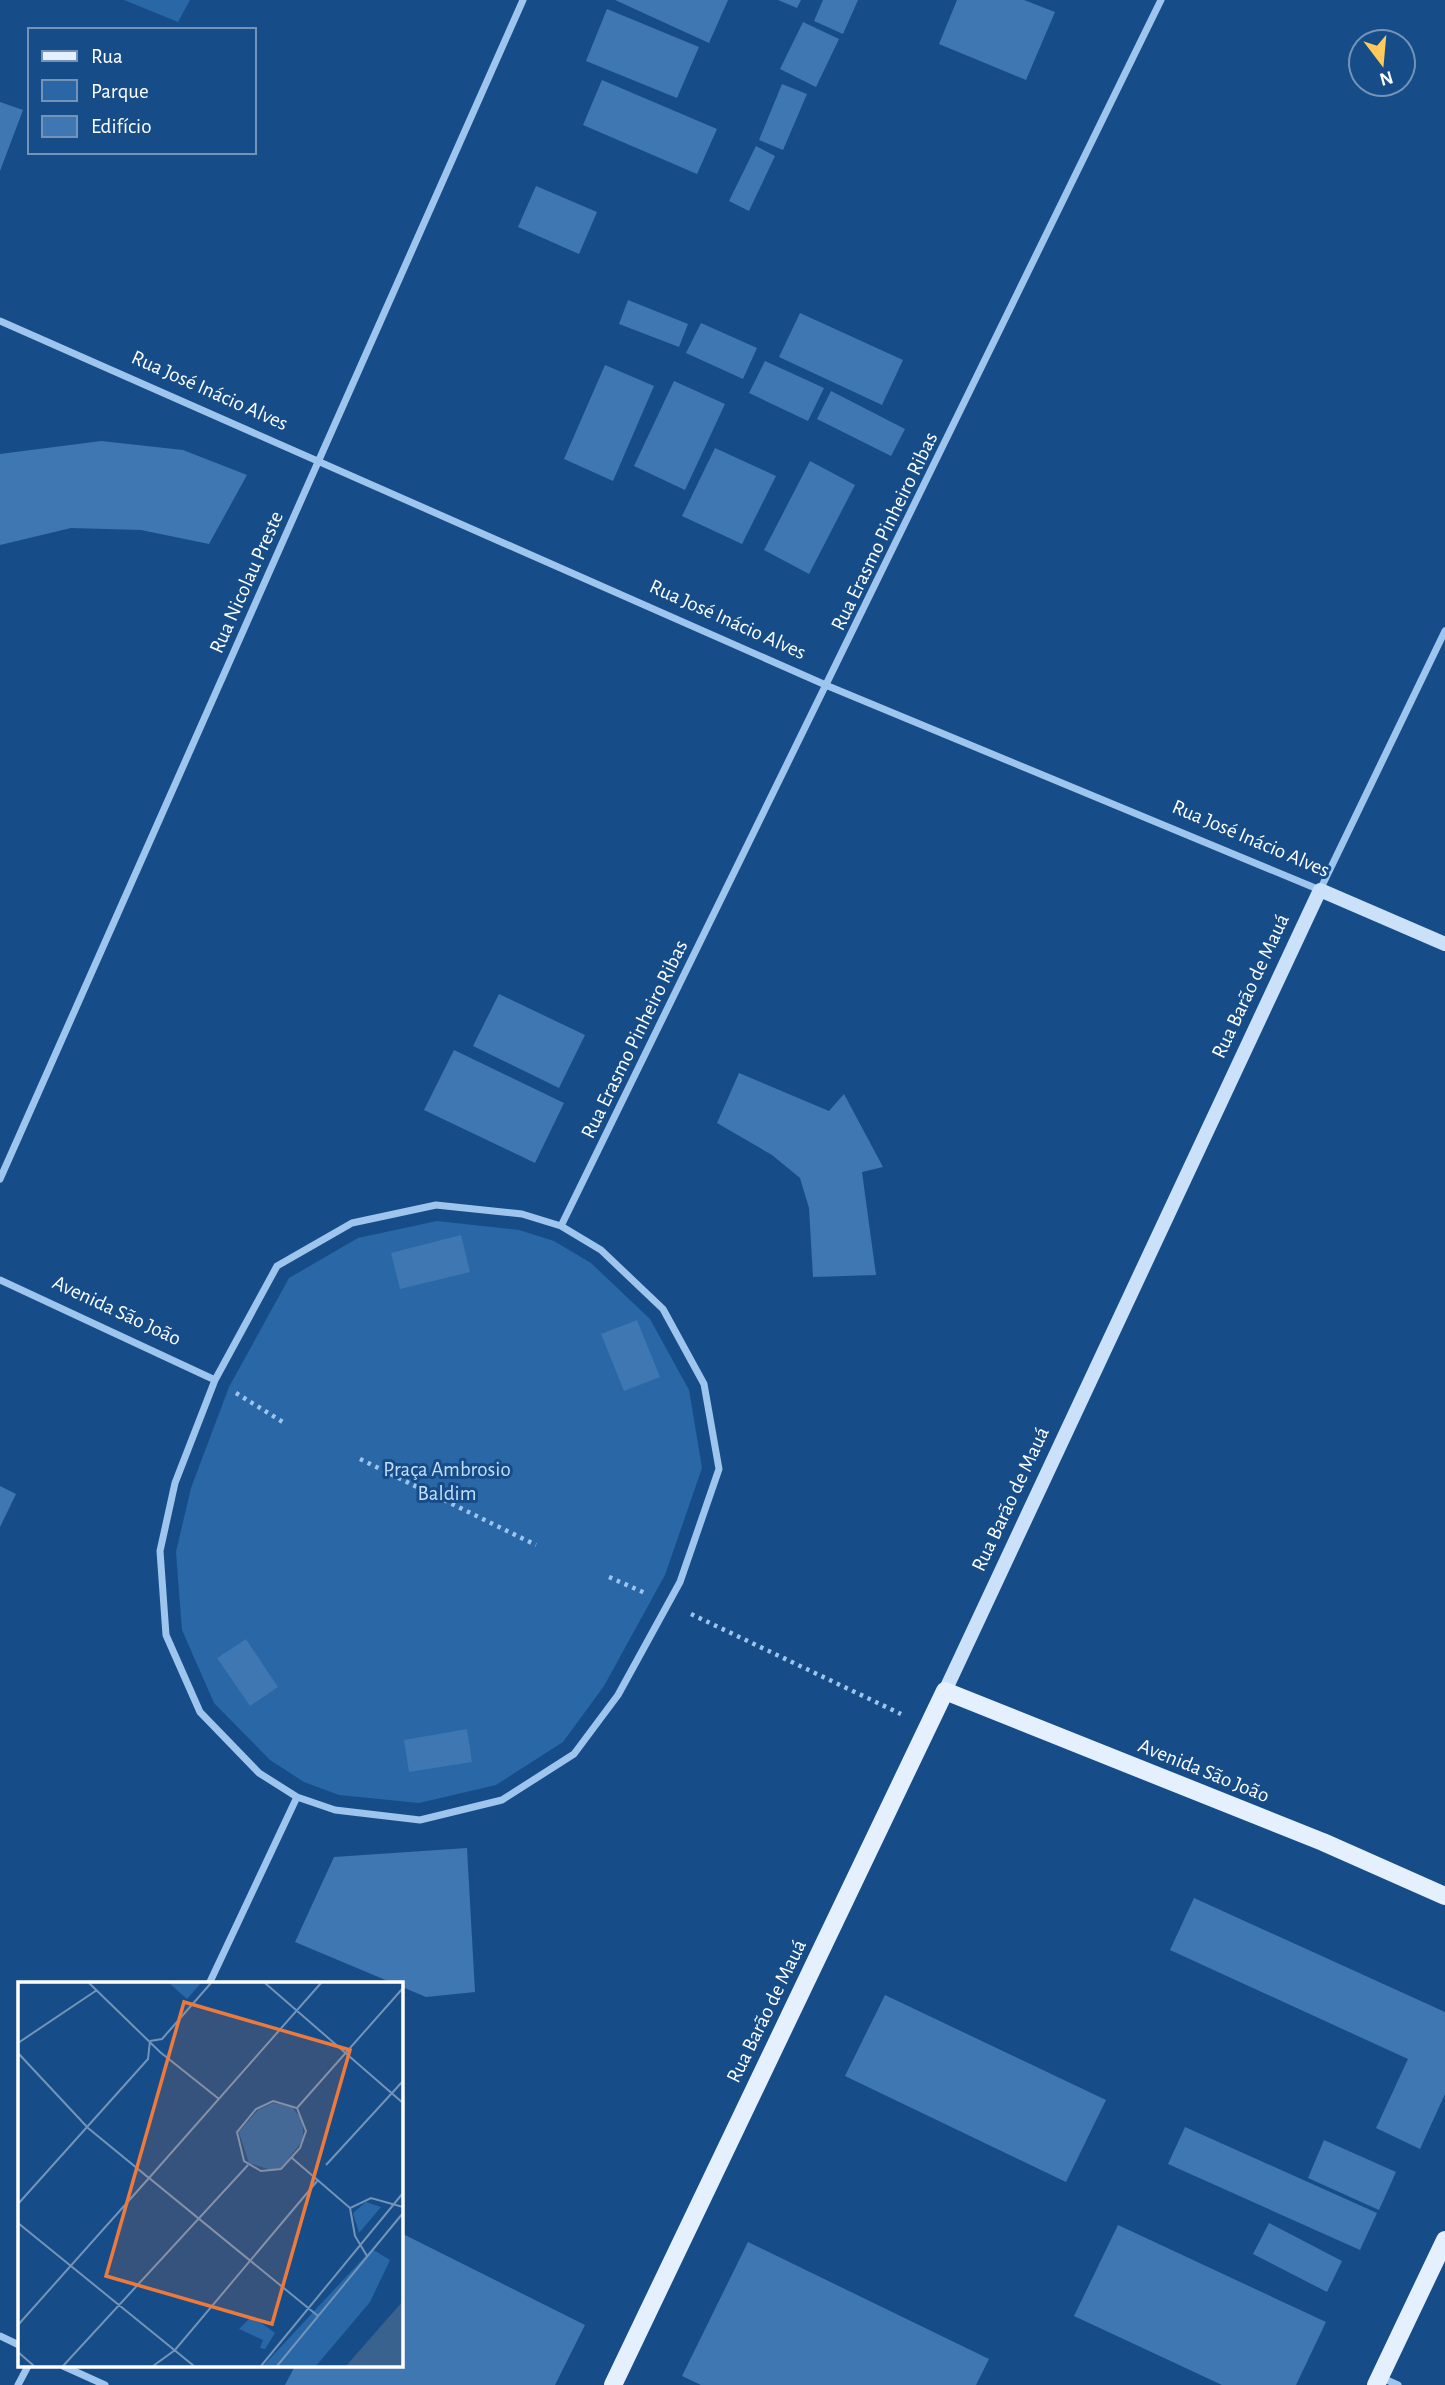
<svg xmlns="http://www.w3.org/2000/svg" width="1445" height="2385" font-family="'Alegreya Sans',sans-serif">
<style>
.green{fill:#2967a7}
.building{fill:#3e77b2}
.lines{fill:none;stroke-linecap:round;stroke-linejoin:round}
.path{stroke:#9ec5ee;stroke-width:4.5;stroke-dasharray:3.5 5;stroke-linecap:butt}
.street{stroke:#9ec5ee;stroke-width:7}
.secondary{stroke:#cbe1fa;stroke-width:14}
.primary{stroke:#e5f0ff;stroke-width:18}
.labels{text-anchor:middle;stroke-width:6;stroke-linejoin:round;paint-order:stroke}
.street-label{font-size:21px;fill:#fff;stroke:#164d89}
.park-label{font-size:21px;fill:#c3dffa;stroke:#164d89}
.inset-road{fill:none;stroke:#7394b8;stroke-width:2}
.view{fill:#ed7a3d;fill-opacity:0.15;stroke:#ed7a3d;stroke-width:3.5}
.inset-edge{fill:none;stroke:#fff;stroke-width:3.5}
</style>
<rect width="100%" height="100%" fill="#164d89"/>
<path class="green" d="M 124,0 L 190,0 L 178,22 Z
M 437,1221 L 519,1230 L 554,1241 L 591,1263 L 650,1319 L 689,1390 L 702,1468 L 665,1575 L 604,1686 L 563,1742 L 496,1785 L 419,1803 L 339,1795 L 304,1782 L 270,1760 L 214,1703 L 182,1630 L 176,1552 L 191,1488 L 229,1387 L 289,1278 L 358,1238 Z"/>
<path class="building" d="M 615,0 L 728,0 L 709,43 Z
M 778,0 L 801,0 L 797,8 Z
M 823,0 L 858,0 L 843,34 L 814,21 Z
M 957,0 L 1024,0 L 1055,12 L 1026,80 L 939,44 Z
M 607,9 L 699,47 L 677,98 L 586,61 Z
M 803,22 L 839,39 L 816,87 L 780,69 Z
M 602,80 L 717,129 L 697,174 L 583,125 Z
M 782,84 L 807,94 L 783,150 L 759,140 Z
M 0,102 L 23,110 L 0,171 Z
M 756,146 L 775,156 L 749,211 L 729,201 Z
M 536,186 L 597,212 L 579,254 L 518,227 Z
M 628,300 L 688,324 L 679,347 L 619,324 Z
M 800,313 L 903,360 L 882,405 L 779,357 Z
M 701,323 L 757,348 L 743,379 L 686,353 Z
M 765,361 L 824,388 L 808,421 L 749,393 Z
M 605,365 L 654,386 L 613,481 L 564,459 Z
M 674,381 L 725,404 L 685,490 L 634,466 Z
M 831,391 L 905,429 L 891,456 L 817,419 Z
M 101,441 L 183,450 L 247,475 L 209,544 L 141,530 L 71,528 L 0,545 L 0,454 Z
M 715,448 L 776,476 L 742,544 L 682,516 Z
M 810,461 L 855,485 L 809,574 L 764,550 Z
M 499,994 L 585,1035 L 559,1088 L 473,1046 Z
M 454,1050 L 564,1103 L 535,1163 L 424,1110 Z
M 739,1073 L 829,1111 L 844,1094 L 883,1167 L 862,1172 L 876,1275 L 813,1277 L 809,1208 L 800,1178 L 772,1155 L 717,1123 Z
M 461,1235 L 470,1272 L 400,1289 L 391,1253 Z
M 637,1320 L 660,1377 L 624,1391 L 601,1334 Z
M 0,1486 L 16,1494 L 0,1527 Z
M 246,1639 L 278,1687 L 250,1706 L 217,1658 Z
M 467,1729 L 472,1762 L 409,1772 L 404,1740 Z
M 467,1848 L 475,1992 L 426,1997 L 295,1942 L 334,1857 Z
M 1194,1898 L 1445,2012 L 1445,2094 L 1420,2149 L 1376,2128 L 1408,2059 L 1170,1950 Z
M 885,1995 L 1106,2100 L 1066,2182 L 845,2076 Z
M 1185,2127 L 1377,2213 L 1360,2250 L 1168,2164 Z
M 1324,2140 L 1396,2172 L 1379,2210 L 1308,2178 Z
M 1269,2223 L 1342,2261 L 1327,2292 L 1253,2254 Z
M 1118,2225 L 1326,2322 L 1296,2385 L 1222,2385 L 1074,2316 Z
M 401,2233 L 585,2325 L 555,2385 L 285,2385 L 295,2366 L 401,2366 Z
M 748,2242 L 989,2359 L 976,2385 L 701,2385 L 682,2376 Z"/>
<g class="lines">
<path class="path" d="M 236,1393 L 286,1424
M 360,1459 L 536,1545
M 609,1577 L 645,1593
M 691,1614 L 901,1714"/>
<path class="street" d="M 0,321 L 828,686 L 1320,890 L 1445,631
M 0,1179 L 523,0
M 436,1205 L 522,1214 L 561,1226 L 601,1250 L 663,1309 L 704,1384 L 719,1469 L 680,1582 L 618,1695 L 574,1754 L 502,1800 L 420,1820 L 335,1810 L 297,1797 L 259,1773 L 200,1712 L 166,1635 L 160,1551 L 175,1483 L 215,1380 L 277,1266 L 352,1223 Z
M 561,1226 L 1161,0
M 0,1280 L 215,1380
M 209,1984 L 297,1797
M 0,2336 L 19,2345
M 63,2366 L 105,2385
M 1380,2377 L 1398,2385
M 18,2385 L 28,2366"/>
<path class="secondary" d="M 945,1691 L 1320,890 L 1445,944"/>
<path class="primary" d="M 613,2385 L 945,1691 L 1323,1842 L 1445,1896
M 1376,2385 L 1445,2240"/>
</g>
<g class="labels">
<g class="street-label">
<text transform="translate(210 390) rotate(24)" y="7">Rua José Inácio Alves</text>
<text transform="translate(884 531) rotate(-64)" y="7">Rua Erasmo Pinheiro Ribas</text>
<text transform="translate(246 582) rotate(-66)" y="7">Rua Nicolau Preste</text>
<text transform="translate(728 619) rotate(24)" y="7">Rua José Inácio Alves</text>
<text transform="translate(1251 838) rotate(23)" y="7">Rua José Inácio Alves</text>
<text transform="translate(1250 986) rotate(-65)" y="7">Rua Barão de Mauá</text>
<text transform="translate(634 1039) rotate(-64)" y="7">Rua Erasmo Pinheiro Ribas</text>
<text transform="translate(117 1310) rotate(25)" y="7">Avenida São João</text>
<text transform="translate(1010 1499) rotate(-65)" y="7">Rua Barão de Mauá</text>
<text transform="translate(1204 1770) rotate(22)" y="7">Avenida São João</text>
<text transform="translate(766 2011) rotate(-64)" y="7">Rua Barão de Mauá</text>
</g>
<g class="park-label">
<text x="447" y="1476">Praça Ambrosio<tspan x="447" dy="24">Baldim</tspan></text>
</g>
</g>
<g transform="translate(18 1982)">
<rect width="385" height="385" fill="#164d89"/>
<path d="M 151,1 L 183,1 L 169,17 ZM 255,121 L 274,125 L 285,139 L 285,158 L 263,186 L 253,188 L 231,181 L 221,150 L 240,128 ZM 348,220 L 363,225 L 341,251 L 335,231 ZM 354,267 L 372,278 L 352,320 L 298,384 L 245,384 ZM 234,334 L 257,351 L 247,367 L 242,366 L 245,358 L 221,347 Z" fill="#2967a7"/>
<path d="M 385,319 L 385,384 L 328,384 Z" fill="#39628e"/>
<path class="inset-road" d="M 71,1 L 142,70 L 201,117M 247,1 L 385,121M 132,59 L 144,57 L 193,1M 0,61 L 79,8M 0,71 L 70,146M 255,119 L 279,126 L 288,149 L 282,166 L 263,187 L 243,189 L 226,179 L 219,150 L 238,127 ZM 279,126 L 385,6M 70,146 L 131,196 L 303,1M 274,176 L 332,226M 308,183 L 385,99M 0,222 L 130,77 L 132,59M 0,241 L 176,384M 349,274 L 337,254 L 332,226 L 353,216 L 385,225M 0,343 L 131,196 L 300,334M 0,370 L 16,384M 45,384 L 230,183M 135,384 L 157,368 L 300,198M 243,384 L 385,211M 259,384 L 385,231"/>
<path class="view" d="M 166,20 L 332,68 L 254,342 L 88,294 Z"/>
<rect width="385" height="385" class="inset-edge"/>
</g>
<rect x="28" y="28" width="228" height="126" fill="#164d89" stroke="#7394b8" stroke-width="2"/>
<rect x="42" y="51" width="35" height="10" fill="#e5f0ff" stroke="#7394b8" stroke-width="2"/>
<text x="91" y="63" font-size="21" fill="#ffffff">Rua</text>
<rect x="42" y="80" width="35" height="21" fill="#2967a7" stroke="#7394b8" stroke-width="2"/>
<text x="91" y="98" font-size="21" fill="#ffffff">Parque</text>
<rect x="42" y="116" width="35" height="21" fill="#3e77b2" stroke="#7394b8" stroke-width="2"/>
<text x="91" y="133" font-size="21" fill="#ffffff">Edifício</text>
<g transform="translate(1382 63) rotate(164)"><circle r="33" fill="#164d89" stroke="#7394b8" stroke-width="2"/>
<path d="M0-5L12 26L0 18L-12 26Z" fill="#ffc95b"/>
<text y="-10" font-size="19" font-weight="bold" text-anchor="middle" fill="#ffffff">N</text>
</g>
</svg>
